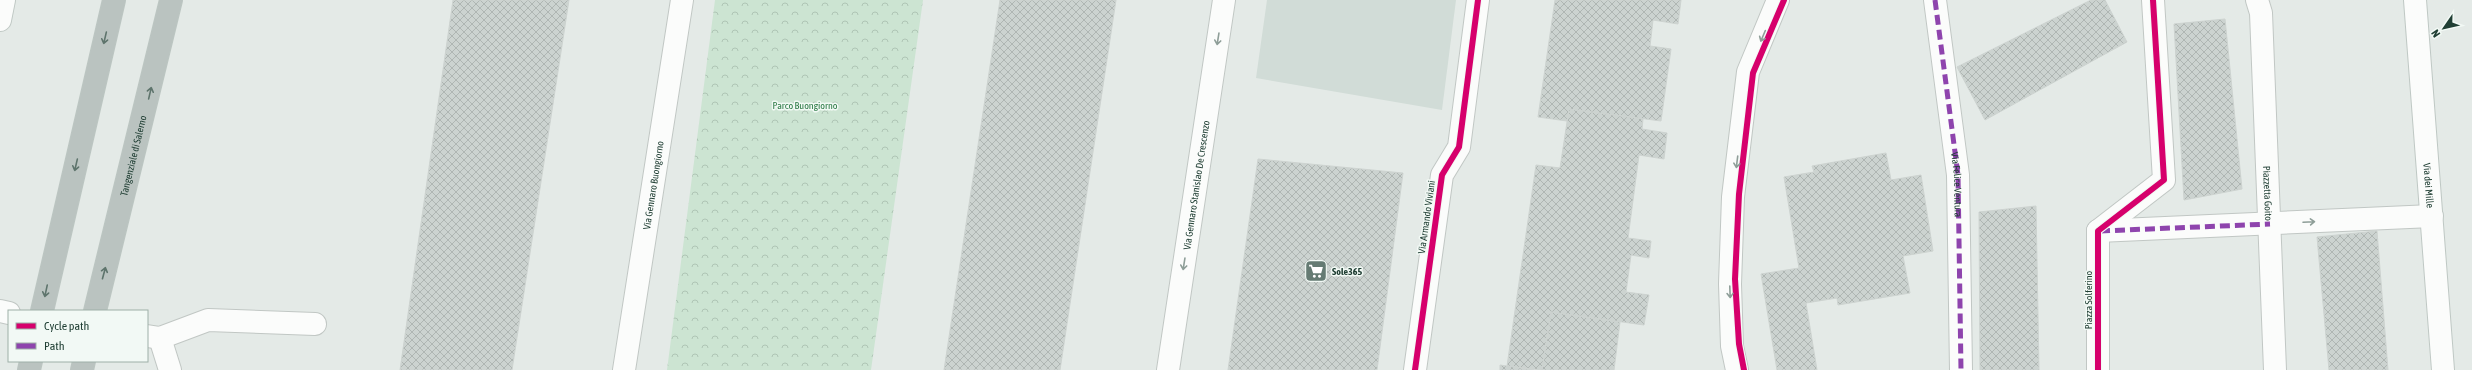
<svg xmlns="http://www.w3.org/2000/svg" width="2472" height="370" font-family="'Asap Condensed',sans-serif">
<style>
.built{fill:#d1dcd7}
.forest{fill:url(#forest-crowns)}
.building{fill:url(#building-cross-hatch);stroke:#cdd3d0}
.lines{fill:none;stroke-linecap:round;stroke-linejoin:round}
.street-casing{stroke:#c1c7c4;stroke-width:24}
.secondary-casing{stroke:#bfc8c4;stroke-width:24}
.highway-casing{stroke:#bcc6c2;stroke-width:24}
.street{stroke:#fbfcfb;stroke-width:22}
.secondary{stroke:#fbfcfb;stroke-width:22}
.highway{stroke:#bac3c0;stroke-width:22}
.quiet{stroke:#8e44ad;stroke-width:5;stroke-dasharray:10 5;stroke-linecap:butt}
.cycleway-casing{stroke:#f2f9f5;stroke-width:8}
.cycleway{stroke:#d6006c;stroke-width:6}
.oneway{stroke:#8e9e98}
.oneway2{stroke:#5e746c}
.labels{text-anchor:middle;stroke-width:3;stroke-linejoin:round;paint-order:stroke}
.park-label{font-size:10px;fill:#287842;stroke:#f2f9f5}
.street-label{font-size:10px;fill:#203f34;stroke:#f2f9f5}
.poi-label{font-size:10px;font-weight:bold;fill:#203f34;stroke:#f2f9f5;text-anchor:start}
</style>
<defs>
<pattern id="forest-crowns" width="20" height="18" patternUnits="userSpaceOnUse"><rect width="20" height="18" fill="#cce4d2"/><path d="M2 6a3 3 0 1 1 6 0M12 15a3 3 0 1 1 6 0" fill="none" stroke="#afc5b5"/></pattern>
<pattern id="building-cross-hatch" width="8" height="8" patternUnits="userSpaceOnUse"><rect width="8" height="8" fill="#ccd3d0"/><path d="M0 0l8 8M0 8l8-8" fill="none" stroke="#afb6b3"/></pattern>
</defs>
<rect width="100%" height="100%" fill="#e4eae7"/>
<path class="built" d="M 1267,0 L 1456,0 L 1442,110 L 1256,78 Z"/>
<path class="forest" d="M 715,0 L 923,0 L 871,370 L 667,370 Z"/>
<path class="building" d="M 453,0 L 569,0 L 512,370 L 400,370 Z
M 1000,0 L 1116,0 L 1060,370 L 944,370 Z
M 1555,0 L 1681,0 L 1678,24 L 1653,20 L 1650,46 L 1671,49 L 1661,121 L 1569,109 L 1567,121 L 1538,117 Z
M 2091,0 L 2105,0 L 2127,42 L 1985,120 L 1957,67 Z
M 2225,19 L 2242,189 L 2184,200 L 2174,24 Z
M 1569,109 L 1643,119 L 1642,129 L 1667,133 L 1664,159 L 1639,155 L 1628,238 L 1651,241 L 1649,258 L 1631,255 L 1626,292 L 1649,295 L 1644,325 L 1551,312 L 1542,370 L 1507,366 L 1536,165 L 1560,168 Z
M 1886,153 L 1891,180 L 1921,175 L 1933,251 L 1903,256 L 1910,293 L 1838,305 L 1837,298 L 1806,303 L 1817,370 L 1777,370 L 1761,274 L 1799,268 L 1784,177 L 1814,172 L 1812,166 Z
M 1258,159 L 1403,173 L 1377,370 L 1228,370 Z
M 2036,206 L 2039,370 L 1980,370 L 1979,212 Z
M 2377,231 L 2388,370 L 2329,370 L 2317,237 Z
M 1551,312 L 1620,322 L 1614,370 L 1542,370 Z
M 1500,365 L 1534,370 L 1500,370 Z"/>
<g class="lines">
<g class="street-casing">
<g id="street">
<path d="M 1935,0 L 1958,175 L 1961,370"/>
<path id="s1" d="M 2257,0 L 2261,13 L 2275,370"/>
<path d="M 2098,231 L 2432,216"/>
<path d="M 2098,231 L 2164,180 L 2153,0"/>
<path d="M 0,311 L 9,313"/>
<path d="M 147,336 L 160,338 L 208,320 L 315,324"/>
<path d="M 160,338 L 170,370"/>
<path id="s2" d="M 624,370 L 682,0"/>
<path id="s3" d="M 1168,370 L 1224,0"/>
<path d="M 1415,370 L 1442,175 L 1459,147 L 1478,0"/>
<path d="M 1737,370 L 1732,346 L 1730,284 L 1733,197 L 1748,72 L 1778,0"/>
<path d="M 2098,370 L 2098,231"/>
</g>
</g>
<g class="secondary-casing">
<g id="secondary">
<path id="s4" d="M 2415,0 L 2443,370"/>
<path d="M 0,20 L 4,0"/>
</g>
</g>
<g class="highway-casing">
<g id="highway">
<path d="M 42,311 L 114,0"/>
<path id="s5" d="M 95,311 L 171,0"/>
<path d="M 29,370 L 31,361"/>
<path d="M 82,370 L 84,361"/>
</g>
</g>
<use href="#street" class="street"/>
<use href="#secondary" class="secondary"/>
<use href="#highway" class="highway"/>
<g class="quiet">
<path id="s6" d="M 1935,0 L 1958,175 L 1961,370"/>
<path d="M 2100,231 L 2270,224"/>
</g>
<g class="cycleway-casing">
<path id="cycleway" d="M 1415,370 L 1442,175 L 1459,147 L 1478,0
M 1744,370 L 1739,344 L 1735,279 L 1739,194 L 1753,73 L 1784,0
M 2098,370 L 2098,231 L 2164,180 L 2153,0"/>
</g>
<use href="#cycleway" class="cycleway"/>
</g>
<defs><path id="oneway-shaft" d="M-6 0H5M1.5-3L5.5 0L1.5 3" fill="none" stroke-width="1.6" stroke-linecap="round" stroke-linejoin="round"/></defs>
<g class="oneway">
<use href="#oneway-shaft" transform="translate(1763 36) rotate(113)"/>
<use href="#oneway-shaft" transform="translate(1218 39) rotate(99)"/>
<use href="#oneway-shaft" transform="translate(1737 162) rotate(97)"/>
<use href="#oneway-shaft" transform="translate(2309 222) rotate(-3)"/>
<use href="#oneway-shaft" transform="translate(1184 264) rotate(99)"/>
<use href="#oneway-shaft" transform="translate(1730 292) rotate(88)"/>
</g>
<g class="oneway2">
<use href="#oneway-shaft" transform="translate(105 38) rotate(103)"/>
<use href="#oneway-shaft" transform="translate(150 93) rotate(-77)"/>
<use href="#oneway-shaft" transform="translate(76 165) rotate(103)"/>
<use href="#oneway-shaft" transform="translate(104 273) rotate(-75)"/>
<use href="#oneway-shaft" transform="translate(46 291) rotate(102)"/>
</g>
<defs>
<g id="supermarket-square" transform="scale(1.15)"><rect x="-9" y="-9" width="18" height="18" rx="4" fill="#657b73" stroke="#f2f9f5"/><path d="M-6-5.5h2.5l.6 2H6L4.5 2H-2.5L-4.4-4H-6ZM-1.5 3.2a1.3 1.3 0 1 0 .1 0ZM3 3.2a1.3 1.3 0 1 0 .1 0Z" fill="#fff"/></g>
</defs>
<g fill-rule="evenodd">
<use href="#supermarket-square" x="1316" y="271"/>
</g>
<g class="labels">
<g class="park-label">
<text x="805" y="109">Parco Buongiorno</text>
</g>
<g class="street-label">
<text dy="4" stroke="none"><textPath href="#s5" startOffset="160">Tangenziale di Salerno</textPath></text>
<text dy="4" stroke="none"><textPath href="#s6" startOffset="186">Via Felice Ventura</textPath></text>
<text dy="4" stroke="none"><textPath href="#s2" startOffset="187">Via Gennaro Buongiorno</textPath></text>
<text dy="4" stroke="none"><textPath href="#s3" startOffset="187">Via Gennaro Stanislao De Crescenzo</textPath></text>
<text dy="4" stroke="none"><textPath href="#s4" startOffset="186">Via dei Mille</textPath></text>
<text dy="4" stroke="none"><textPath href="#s1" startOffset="194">Piazzetta Goito</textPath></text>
<text transform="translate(1426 217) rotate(-82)" y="4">Via Armando Viviani</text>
<text transform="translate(2088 300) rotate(-90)" y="4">Piazza Solferino</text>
</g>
<g class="poi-label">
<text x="1332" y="275">Sole365</text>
</g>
</g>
<rect x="8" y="310" width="140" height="52" fill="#f2f9f5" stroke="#9eafa8"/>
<rect x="16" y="323" width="20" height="6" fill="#d6006c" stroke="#9eafa8"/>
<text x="44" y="330" font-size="12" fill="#203f34">Cycle path</text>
<rect x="16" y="343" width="20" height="6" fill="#8e44ad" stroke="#9eafa8"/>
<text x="44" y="350" font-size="12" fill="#203f34">Path</text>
<g transform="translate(2444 28) rotate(236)" stroke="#f2f9f5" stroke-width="3" paint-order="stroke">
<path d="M0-3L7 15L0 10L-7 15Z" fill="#203f34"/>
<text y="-6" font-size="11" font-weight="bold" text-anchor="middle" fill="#203f34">N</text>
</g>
</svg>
